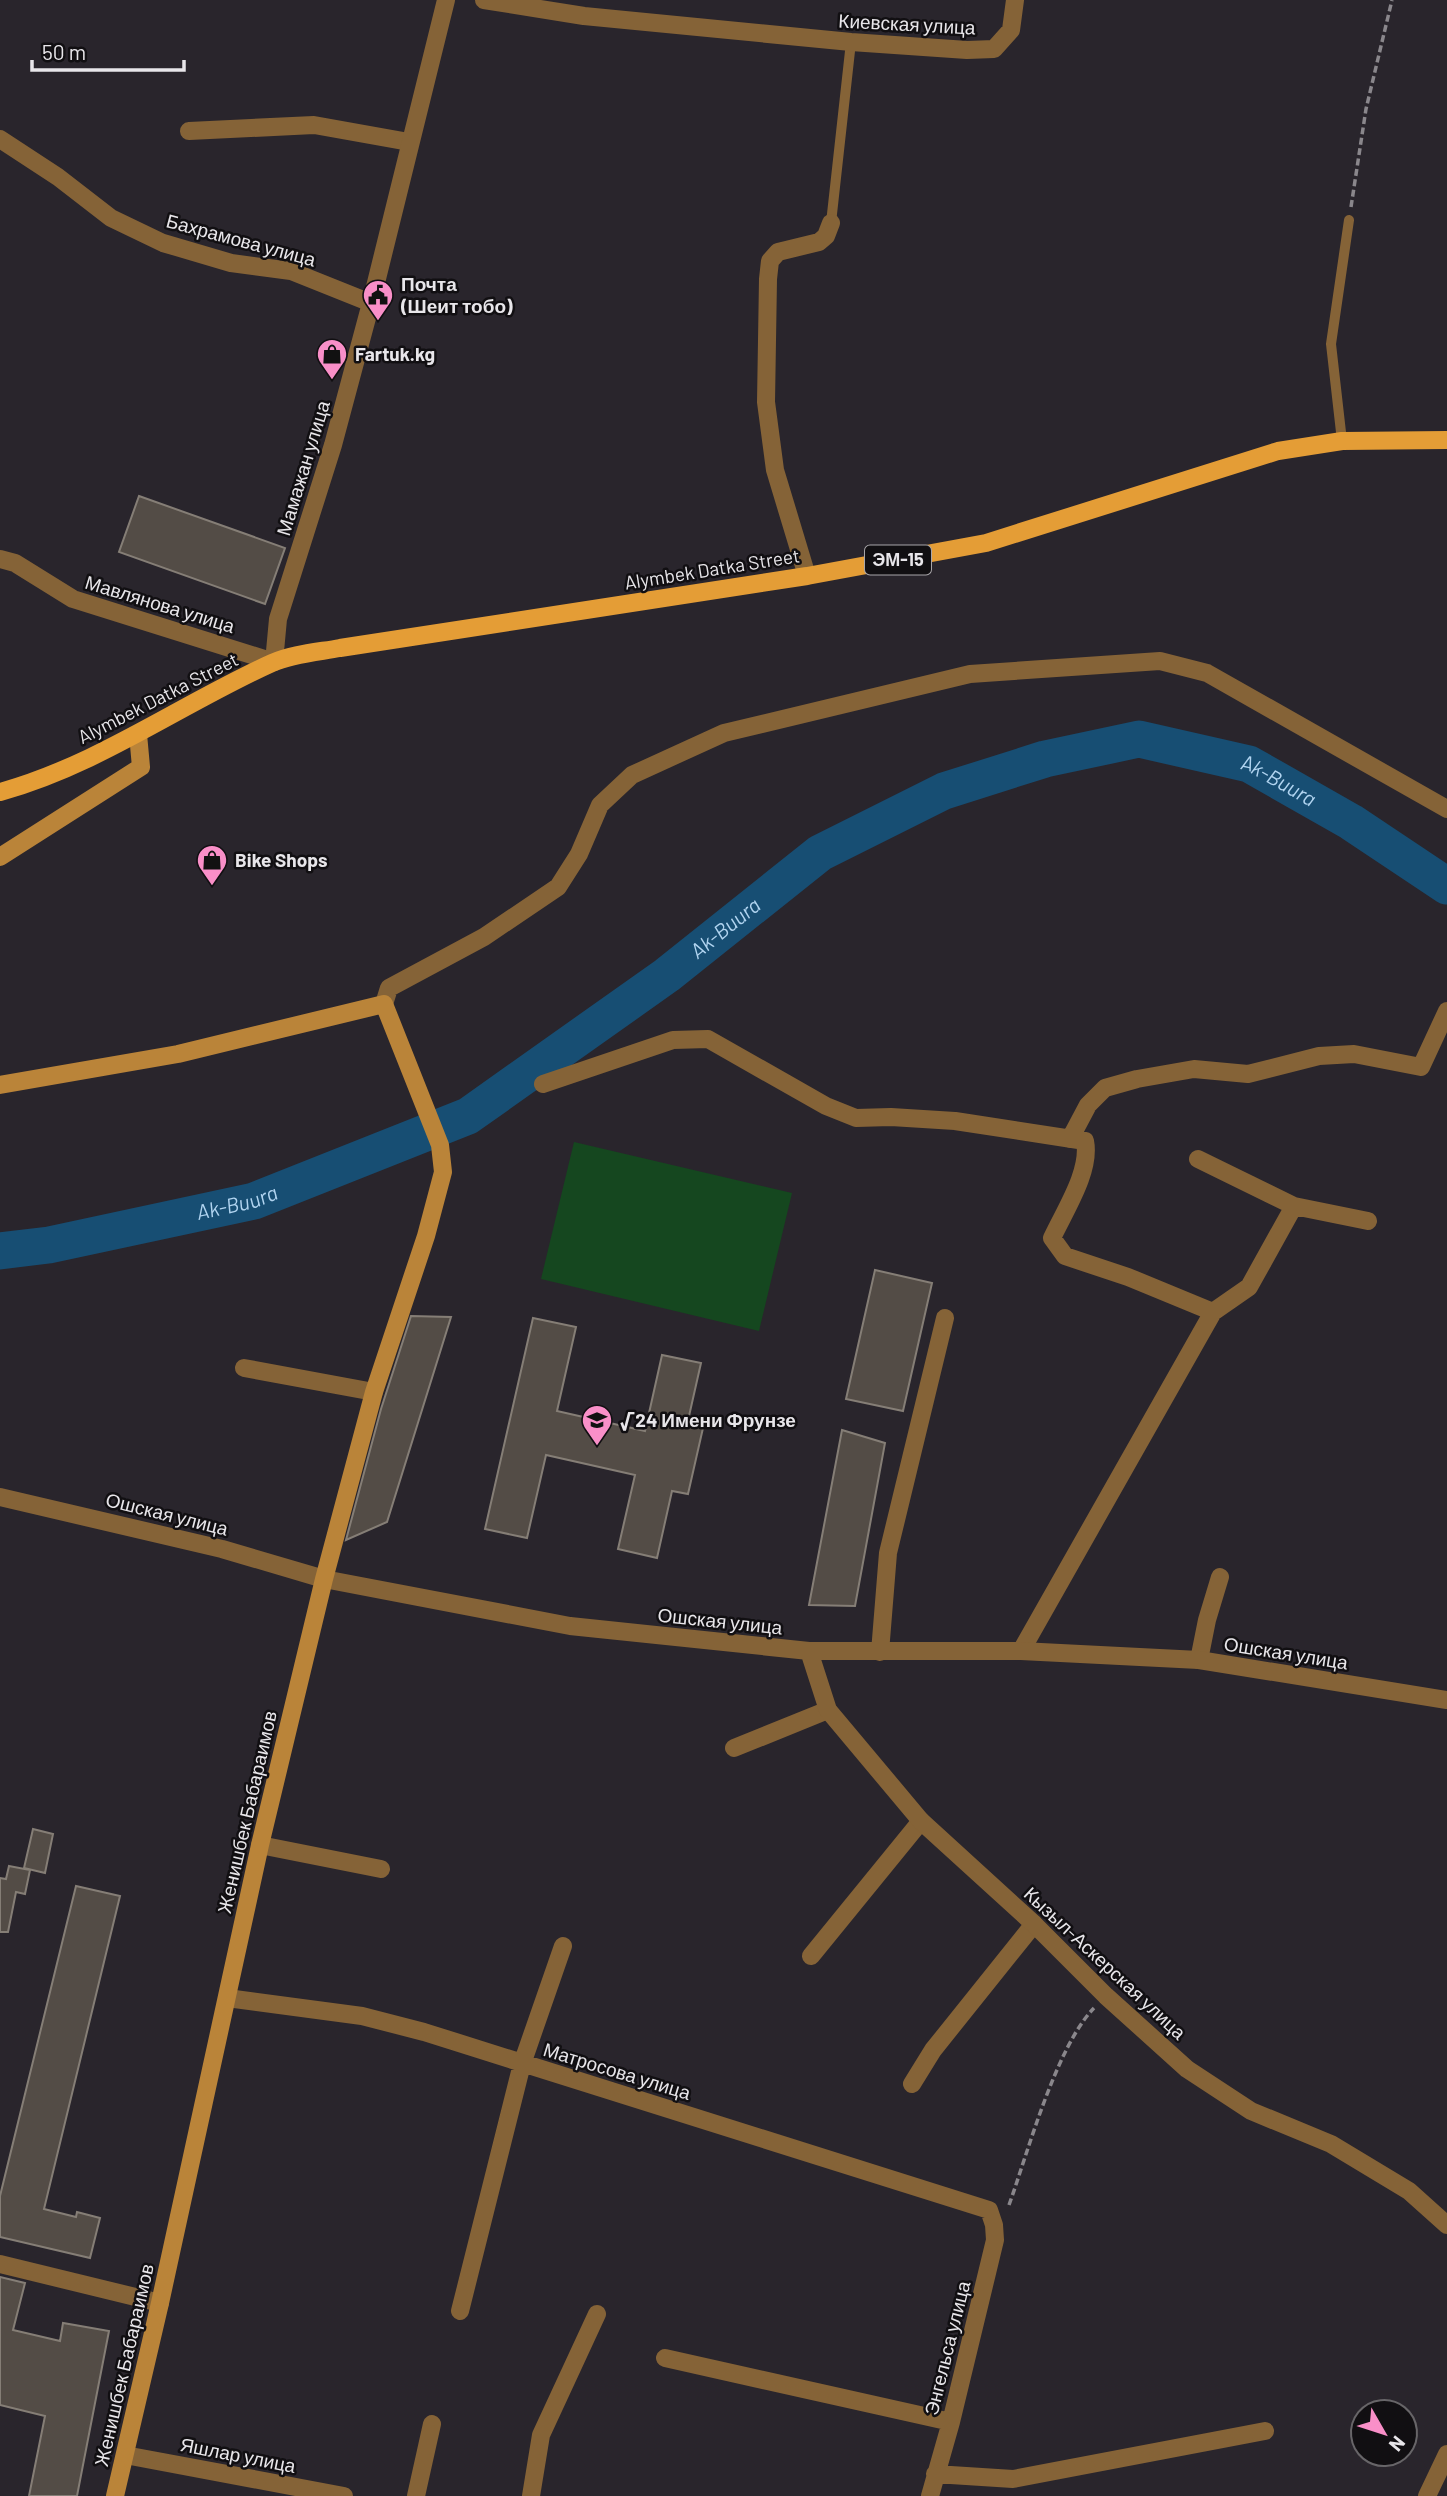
<svg xmlns="http://www.w3.org/2000/svg" width="1447" height="2496" font-family="Barlow,sans-serif">
<style>
.green{fill:#15471f}
.lines{fill:none;stroke-linecap:round;stroke-linejoin:round}
.river{stroke:#174e73;stroke-width:37}
.building{fill:#534c46;stroke:#857e76;stroke-width:2}
.path{stroke:#8a878c;stroke-width:3.5;stroke-dasharray:7 3.5;stroke-linecap:butt}
.service{stroke:#856337;stroke-width:10}
.minor{stroke:#856337;stroke-width:18}
.tertiary{stroke:#856337;stroke-width:18}
.secondary{stroke:#ba8439;stroke-width:18}
.primary{stroke:#e49d36;stroke-width:18}
.labels{text-anchor:middle;stroke-width:5;stroke-linejoin:round;paint-order:stroke}
.shield{fill:#110f12;stroke:#a8a6a9;stroke-width:2}
.shield-label{font-size:18px;font-weight:bold;fill:#e8e6ea}
.street-label{font-size:19px;fill:#e8e6ea;stroke:#110f12}
.poi-label{font-size:19px;font-weight:bold;fill:#e8e6ea;stroke:#110f12;text-anchor:start}
.water-label{font-size:21px;font-style:italic;fill:#b1d4f0;stroke:#110f12}
</style>
<rect width="100%" height="100%" fill="#29252c"/>
<path class="green" d="M 574,1142 L 792,1193 L 759,1331 L 541,1279 Z"/>
<g class="lines">
<path class="river" id="s1" d="M 0,1251 L 49,1245 L 254,1201 L 468,1116 L 667,975 L 820,853 L 944,791 L 1045,759 L 1139,739 L 1249,764 L 1351,822 L 1447,886"/>
</g>
<path class="building" d="M 139,496 L 285,548 L 265,604 L 119,552 Z
M 875,1270 L 932,1283 L 903,1411 L 846,1399 Z
M 411,1316 L 451,1317 L 387,1522 L 346,1540 L 381,1409 Z
M 533,1318 L 576,1327 L 557,1411 L 645,1431 L 662,1355 L 701,1363 L 687,1425 L 703,1428 L 688,1494 L 672,1491 L 657,1558 L 618,1549 L 635,1475 L 546,1455 L 527,1538 L 485,1529 Z
M 842,1430 L 885,1443 L 855,1606 L 809,1605 Z
M 33,1829 L 53,1834 L 45,1873 L 24,1868 Z
M 9,1866 L 30,1870 L 25,1894 L 16,1892 L 8,1932 L 0,1932 L 0,1878 L 6,1879 Z
M 76,1886 L 120,1896 L 44,2209 L 76,2217 L 77,2212 L 100,2218 L 90,2258 L 0,2237 L 0,2196 Z
M 0,2277 L 25,2283 L 13,2330 L 60,2341 L 63,2323 L 109,2331 L 77,2496 L 29,2496 L 45,2416 L 0,2405 Z"/>
<g class="lines">
<path class="path" d="M 1351,207 L 1366,109 L 1392,0
M 1009,2205 C 1028,2152 1056,2047 1094,2008"/>
<path class="service" d="M 831,223 L 851,42
M 1342,441 L 1331,344 L 1349,220"/>
<path class="minor" d="M 484,0 L 584,16 L 851,42 L 967,50 L 994,49 L 1011,30 L 1015,0
M 189,131 L 314,125 L 409,142
M 0,139 L 58,177 L 111,218 L 163,243 L 231,263 L 291,271 L 371,303
M 0,559 L 15,563 L 73,599 L 274,662
M 807,576 L 775,470 L 766,402 L 768,279 L 770,261 L 778,252 L 819,242 L 826,236 L 831,223
M 384,1004 L 389,988 L 484,937 L 558,887 L 579,854 L 600,805 L 632,775 L 724,733 L 970,674 L 1160,661 L 1207,673 L 1447,809
M 543,1084 L 673,1040 L 708,1039 L 826,1106 L 856,1118 L 891,1117 L 955,1121 L 1085,1141 C 1091,1171 1065,1210 1052,1238 L 1065,1256 L 1128,1277 L 1213,1312 L 1021,1651
M 1070,1139 L 1088,1105 L 1105,1088 L 1137,1079 L 1194,1069 L 1248,1074 L 1319,1056 L 1354,1054 L 1421,1067 L 1447,1011
M 1198,1159 L 1294,1206 L 1368,1221
M 1213,1312 L 1249,1287 L 1294,1206
M 244,1368 L 374,1392
M 0,1497 L 222,1549 L 324,1579
M 880,1652 L 888,1553 L 945,1318
M 1199,1660 L 1207,1620 L 1220,1577
M 734,1748 L 828,1710
M 260,1845 L 381,1869
M 811,1956 L 921,1821
M 227,1998 L 362,2016 L 424,2032 L 989,2210 L 994,2225 L 995,2240 L 951,2422 L 930,2496
M 912,2084 L 933,2050 L 1034,1924
M 0,2264 L 160,2303
M 460,2311 L 522,2064 L 563,1946
M 665,2358 L 951,2422
M 935,2474 L 1013,2479 L 1265,2431
M 416,2496 L 432,2424
M 531,2496 L 541,2435 L 597,2314
M 1427,2496 L 1447,2454"/>
<path class="tertiary" d="M 274,662 L 278,619 L 333,445 L 371,303 L 446,0
M 324,1579 L 570,1626 L 809,1651 L 1021,1651 L 1199,1660 L 1447,1700
M 809,1651 L 828,1710 L 921,1821 L 1034,1924 L 1106,1996 L 1187,2069 L 1251,2111 L 1331,2144 L 1409,2191 L 1447,2225
M 125,2455 L 344,2496"/>
<path class="secondary" d="M 0,857 L 141,767 L 138,734
M 0,1085 L 178,1054 L 384,1004 L 440,1145 L 443,1172 L 426,1236 L 374,1392 L 324,1579 L 260,1845 L 160,2303 L 115,2496"/>
<path class="primary" d="M 0,792 C 98,765 181,704 272,663 C 292,654 318,652 340,648 L 807,576 L 986,543 L 1278,451 L 1342,441 L 1447,440"/>
</g>
<defs>
<g id="civic-pin" transform="scale(1.575)"><path d="M0 17L-7.5 6A9.5 9.5 0 1 1 7.5 6Z" fill="#f98fc8" stroke="#110f12"/><path d="M-.6-6.5H3V-4.5H.6V-3L4-1V1h2V6H-6V1h2V-1L-.6-3ZM-1.2 2.5V6h2.4V2.5Z" fill="#111"/></g>
<g id="shop-pin" transform="scale(1.575)"><path d="M0 17L-7.5 6A9.5 9.5 0 1 1 7.5 6Z" fill="#f98fc8" stroke="#110f12"/><path d="M-5-2.5h2.3a2.7 3.5 0 0 1 5.4 0H5L5.5 6h-11ZM-1.5-2.5h3a1.5 2.3 0 0 0-3 0Z" fill="#111"/></g>
<g id="school-pin" transform="scale(1.575)"><path d="M0 17L-7.5 6A9.5 9.5 0 1 1 7.5 6Z" fill="#f98fc8" stroke="#110f12"/><path d="M0-5L7-2L0 1L-7-2ZM-4 1L0 2.5L4 1V4Q0 6-4 4Z" fill="#111"/></g>
</defs>
<g fill-rule="evenodd">
<use href="#civic-pin" x="378" y="295"/>
<use href="#shop-pin" x="332" y="354"/>
<use href="#shop-pin" x="212" y="860"/>
<use href="#school-pin" x="597" y="1420"/>
</g>
<g class="labels">
<rect class="shield" x="865" y="545.5" width="66" height="29" rx="5"/>
<g class="shield-label">
<text x="898" y="566">ЭМ-15</text>
</g>
<g class="street-label">
<text transform="translate(907 24) rotate(3)" y="7">Киевская улица</text>
<text transform="translate(241 240) rotate(15)" y="7">Бахрамова улица</text>
<text transform="translate(303 468) rotate(-73)" y="7">Мамажан улица</text>
<text transform="translate(712 569) rotate(-9)" y="7">Alymbek Datka Street</text>
<text transform="translate(160 604) rotate(17)" y="7">Мавлянова улица</text>
<text transform="translate(158 698) rotate(-27)" y="7">Alymbek Datka Street</text>
<text transform="translate(167 1514) rotate(14)" y="7">Ошская улица</text>
<text transform="translate(720 1621) rotate(6)" y="7">Ошская улица</text>
<text transform="translate(1286 1653) rotate(9)" y="7">Ошская улица</text>
<text transform="translate(247 1812) rotate(-77)" y="7">Женишбек Бабараимов</text>
<text transform="translate(1105 1963) rotate(43)" y="7">Кызыл-Аскерская улица</text>
<text transform="translate(617 2071) rotate(17)" y="7">Матросова улица</text>
<text transform="translate(947 2348) rotate(-76)" y="7">Энгельса улица</text>
<text transform="translate(124 2365) rotate(-77)" y="7">Женишбек Бабараимов</text>
<text transform="translate(238 2455) rotate(11)" y="7">Яшлар улица</text>
</g>
<g class="poi-label">
<text x="401" y="291">Почта<tspan x="401" dy="22">(Шеит тобо)</tspan></text>
<text x="355" y="361">Fartuk.kg</text>
<text x="235" y="867">Bike Shops</text>
<text x="620" y="1427">√24 Имени Фрунзе</text>
</g>
<g class="water-label">
<text dy="7" stroke="none"><textPath href="#s1" startOffset="1416">Ak-Buura</textPath></text>
<text dy="7" stroke="none"><textPath href="#s1" startOffset="808">Ak-Buura</textPath></text>
<text dy="7" stroke="none"><textPath href="#s1" startOffset="242">Ak-Buura</textPath></text>
</g>
</g>
<g transform="translate(1384 2433) rotate(129)"><circle r="33" fill="#110f12" stroke="#676568" stroke-width="2"/>
<path d="M0-5L12 26L0 18L-12 26Z" fill="#f98fc8"/>
<text y="-10" font-size="19" font-weight="bold" text-anchor="middle" fill="#e8e6ea">N</text>
</g>
<path d="M32 60v10h152v-10" fill="none" stroke="#e8e6ea" stroke-width="3.5"/>
<text x="42" y="60" font-size="21" fill="#e8e6ea" stroke="#110f12" stroke-width="5" paint-order="stroke">50 m</text>
</svg>
